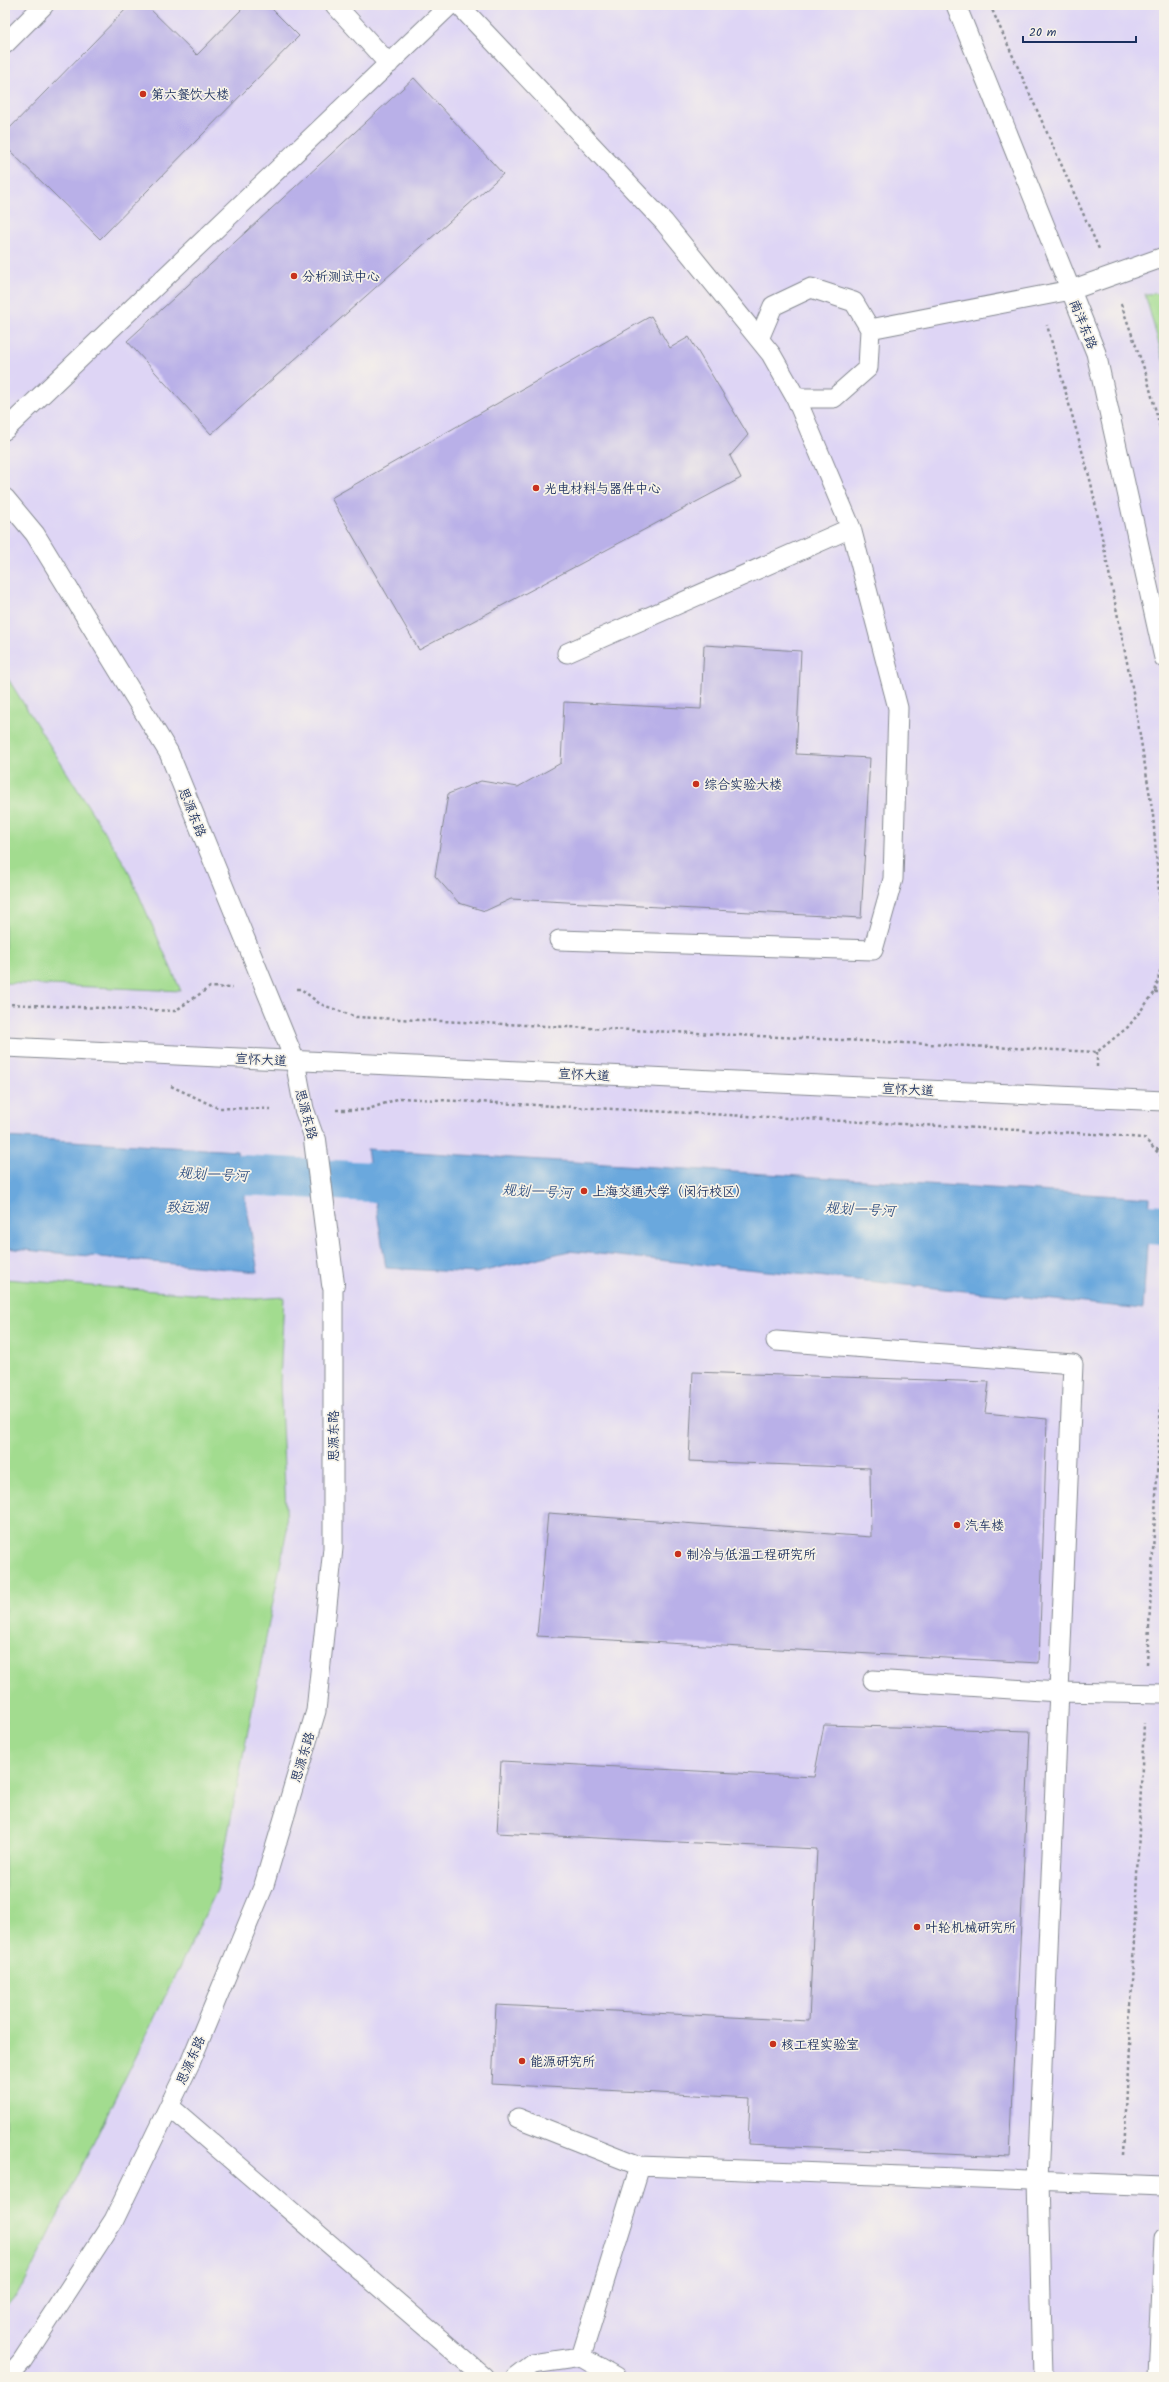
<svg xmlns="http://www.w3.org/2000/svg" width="1169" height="2382" font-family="Kalam,'LXGW WenKai TC',sans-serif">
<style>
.built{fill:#ded5f5}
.green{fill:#a2dc8f;stroke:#5e8676}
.water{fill:#6ba8dd;stroke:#436c9e}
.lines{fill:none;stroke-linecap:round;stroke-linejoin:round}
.canal{stroke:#6ba8dd;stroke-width:40}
.building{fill:#b9b0e8}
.service-casing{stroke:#848890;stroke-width:21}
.minor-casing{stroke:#848890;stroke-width:24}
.path{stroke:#848890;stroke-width:2.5;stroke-dasharray:3 3;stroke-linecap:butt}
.service{stroke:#fff;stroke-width:19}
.minor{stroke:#fff;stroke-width:22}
.poi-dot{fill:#c8321e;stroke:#f7f3e8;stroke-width:1.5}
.labels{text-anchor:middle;stroke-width:3.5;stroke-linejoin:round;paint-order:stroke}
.poi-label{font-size:13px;fill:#1b2f5e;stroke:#f7f3e8;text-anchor:start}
.street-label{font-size:13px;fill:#1b2f5e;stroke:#f7f3e8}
.water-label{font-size:14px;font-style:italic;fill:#335384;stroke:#f7f3e8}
</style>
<rect width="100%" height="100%" fill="#f7f3e8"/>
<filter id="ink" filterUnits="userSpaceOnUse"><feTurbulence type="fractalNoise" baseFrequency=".025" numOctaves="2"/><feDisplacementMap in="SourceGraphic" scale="8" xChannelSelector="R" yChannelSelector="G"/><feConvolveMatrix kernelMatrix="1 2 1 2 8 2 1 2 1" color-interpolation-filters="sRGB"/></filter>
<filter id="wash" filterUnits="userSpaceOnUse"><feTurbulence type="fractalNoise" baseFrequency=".012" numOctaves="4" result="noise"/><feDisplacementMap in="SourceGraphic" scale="16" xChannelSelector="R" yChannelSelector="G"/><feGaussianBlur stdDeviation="0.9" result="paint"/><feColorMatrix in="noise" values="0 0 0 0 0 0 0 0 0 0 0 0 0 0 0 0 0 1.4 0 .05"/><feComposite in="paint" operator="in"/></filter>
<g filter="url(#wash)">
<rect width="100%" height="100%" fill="#ede1c2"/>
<path class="built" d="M 5,5 L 1164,5 L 1164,2377 L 5,2377 Z"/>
<path class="green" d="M 1164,293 L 1164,362 L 1145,294 Z
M 5,674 L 127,868 L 181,991 L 5,983 Z
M 5,1279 L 254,1299 L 284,1297 L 280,1383 L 287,1530 L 217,1890 L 23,2287 L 5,2308 Z"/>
<path class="water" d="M 5,1137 L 237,1151 L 258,1272 L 5,1248 Z
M 367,1149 L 1150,1198 L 1143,1309 L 569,1251 L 476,1273 L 386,1268 Z"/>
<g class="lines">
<path class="canal" d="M 187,1172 L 426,1185
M 1093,1221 L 1164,1225"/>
</g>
<g id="blocks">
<path class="building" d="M 130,5 L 146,5 L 197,55 L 246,5 L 268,5 L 299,36 L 100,239 L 5,146 L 5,133 Z
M 414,78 L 503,174 L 211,434 L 127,341 Z
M 651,316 L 670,348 L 689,337 L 748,435 L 730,456 L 741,478 L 419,650 L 331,498 Z
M 704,645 L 801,651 L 796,754 L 870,758 L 861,918 L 511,899 L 485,911 L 459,903 L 435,876 L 448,794 L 481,781 L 518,787 L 561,763 L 564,702 L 701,709 Z
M 693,1372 L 989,1382 L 985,1413 L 1047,1419 L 1039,1663 L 537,1636 L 548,1513 L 871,1537 L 870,1468 L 689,1461 Z
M 824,1725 L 1030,1731 L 1010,2157 L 748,2145 L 750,2098 L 492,2084 L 496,2005 L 809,2021 L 817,1849 L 497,1833 L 501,1761 L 814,1777 Z"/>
</g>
</g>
<g filter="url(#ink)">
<use href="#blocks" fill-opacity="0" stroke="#848890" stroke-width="1"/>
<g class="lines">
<g class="service-casing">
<path id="service" d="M 335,5 L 389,64
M 459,5 L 664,222 L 771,354 L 796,398 L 851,528 L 898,708 L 893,879 L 873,950 L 559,940
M 956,5 L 1096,353 L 1164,658
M 5,44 L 44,5
M 870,329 L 1071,290 L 1164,257
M 759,339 L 773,306 L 811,288 L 854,302 L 870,329 L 868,368 L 834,398 L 796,398
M 5,430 L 450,5
M 5,498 L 35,534 L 169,753 L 295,1061 L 304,1109 L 315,1140
M 567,653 L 851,528
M 5,1047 L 1164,1101
M 776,1341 L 1073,1364 L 1038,2181 L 1043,2377
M 873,1680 L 1059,1692 L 1164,1694
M 169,2106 L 484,2377
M 518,2118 L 640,2166 L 1164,2186
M 581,2357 L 640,2166
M 8,2377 L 22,2361 L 114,2220 L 190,2063 L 264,1885 L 316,1711 L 333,1548 L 333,1284
M 516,2377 L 533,2364 L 581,2357 L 616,2377
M 1158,2377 L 1164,2238"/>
</g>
<g class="minor-casing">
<path id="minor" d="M 315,1140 L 333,1284"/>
</g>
<path class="path" d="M 990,5 L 1099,249
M 1121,304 L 1146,374 L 1164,442
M 297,989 L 301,989 L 320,1004 L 356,1017 L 1097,1052 L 1128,1027 L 1155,992 L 1164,955 L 1153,815 L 1133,692 L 1091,483 L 1047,325
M 1155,992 L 1164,992
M 5,1004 L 175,1011 L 210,987 L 232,988
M 1097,1067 L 1097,1052
M 171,1086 L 218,1108 L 273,1109
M 336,1110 L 366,1110 L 400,1098 L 1095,1134 L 1144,1138 L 1164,1159
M 1156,1149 L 1164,1150
M 1147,1664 L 1164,1345
M 1124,2155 L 1144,1723"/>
<use href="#service" class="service"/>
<use href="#minor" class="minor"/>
</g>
</g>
<g class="poi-dot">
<circle cx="143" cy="94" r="4"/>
<circle cx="294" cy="276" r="4"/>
<circle cx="536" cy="488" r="4"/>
<circle cx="696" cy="784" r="4"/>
<circle cx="584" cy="1191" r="4"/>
<circle cx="957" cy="1525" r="4"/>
<circle cx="678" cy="1554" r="4"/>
<circle cx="917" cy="1927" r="4"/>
<circle cx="773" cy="2044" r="4"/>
<circle cx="522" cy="2061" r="4"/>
</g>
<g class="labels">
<g class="poi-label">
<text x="151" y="99">第六餐饮大楼</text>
<text x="302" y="281">分析测试中心</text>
<text x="544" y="493">光电材料与器件中心</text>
<text x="704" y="789">综合实验大楼</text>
<text x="592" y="1196">上海交通大学（闵行校区）</text>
<text x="965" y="1530">汽车楼</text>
<text x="686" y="1559">制冷与低温工程研究所</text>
<text x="925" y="1932">叶轮机械研究所</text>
<text x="781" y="2049">核工程实验室</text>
<text x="530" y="2066">能源研究所</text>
</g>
<g class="street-label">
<text transform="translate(1084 324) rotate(68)" y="5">南洋东路</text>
<text transform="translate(193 812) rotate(68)" y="5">思源东路</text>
<text transform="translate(261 1059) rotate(3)" y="5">宣怀大道</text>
<text transform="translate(584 1074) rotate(3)" y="5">宣怀大道</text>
<text transform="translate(908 1089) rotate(3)" y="5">宣怀大道</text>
<text transform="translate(307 1114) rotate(75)" y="5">思源东路</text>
<text transform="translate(333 1436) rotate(-90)" y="5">思源东路</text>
<text transform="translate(302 1757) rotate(-73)" y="5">思源东路</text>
<text transform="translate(190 2060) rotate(-66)" y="5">思源东路</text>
</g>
<g class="water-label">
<text transform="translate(213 1174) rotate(3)" y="5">规划一号河</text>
<text transform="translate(537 1191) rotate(3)" y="5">规划一号河</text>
<text x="187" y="1212">致远湖</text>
<text transform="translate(860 1209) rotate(3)" y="5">规划一号河</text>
</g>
</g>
<rect width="1169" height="2382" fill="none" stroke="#f7f3e8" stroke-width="20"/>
<path d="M1023 36v6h113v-6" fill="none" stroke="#1b2f5e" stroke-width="2"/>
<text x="1029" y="36" font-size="12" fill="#1b2f5e" stroke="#f7f3e8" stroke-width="3" paint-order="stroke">20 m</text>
</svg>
